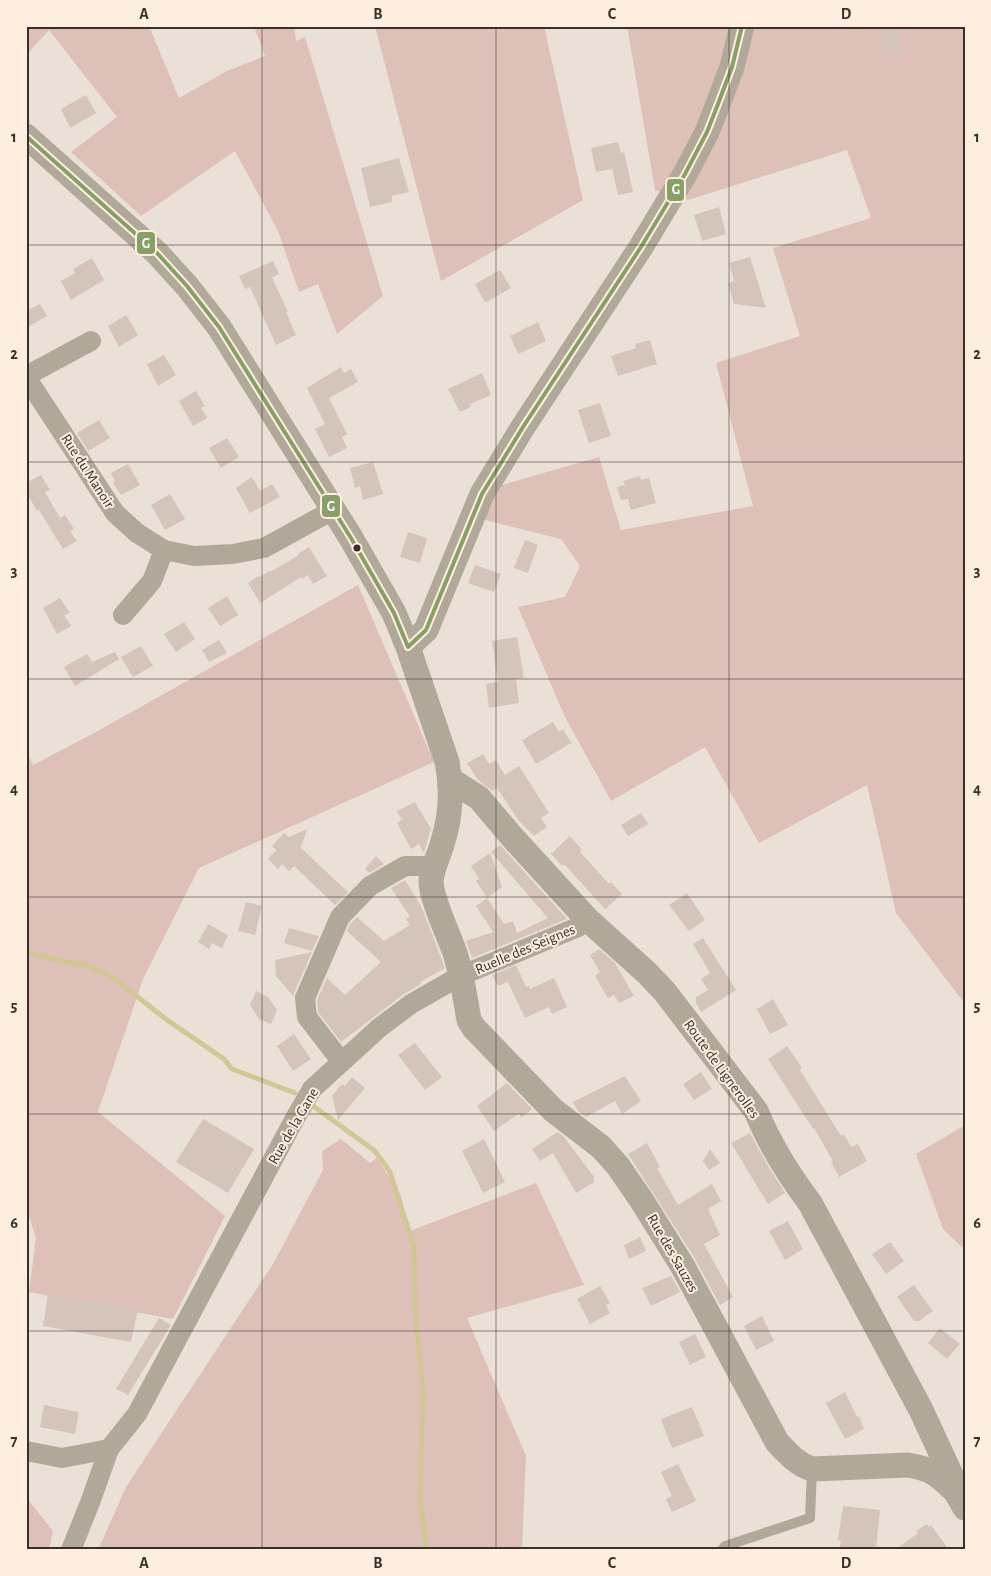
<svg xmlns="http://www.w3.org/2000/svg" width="991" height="1576" font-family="'Alegreya Sans',sans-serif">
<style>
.green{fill:#ddc0b7}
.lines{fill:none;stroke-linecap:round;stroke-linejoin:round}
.stream{stroke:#d0c795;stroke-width:5}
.building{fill:#d5c4b9}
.service{stroke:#b0a99a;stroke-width:10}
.minor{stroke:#b0a99a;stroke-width:20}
.tertiary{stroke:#b0a99a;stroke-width:25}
.bus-1-casing{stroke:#fdeedf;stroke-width:8}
.bus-1{stroke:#889f68;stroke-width:4}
.grid{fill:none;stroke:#383029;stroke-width:1;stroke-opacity:0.55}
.bus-dot{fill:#383029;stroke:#fdeedf;stroke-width:2}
.labels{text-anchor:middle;stroke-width:4;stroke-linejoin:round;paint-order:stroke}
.street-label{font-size:15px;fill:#383029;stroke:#fdeedf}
.line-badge{stroke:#fdeedf;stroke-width:2}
.badge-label{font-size:14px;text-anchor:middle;font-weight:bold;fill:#fff}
.neatline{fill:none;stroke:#383029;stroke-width:2}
.grid-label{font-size:16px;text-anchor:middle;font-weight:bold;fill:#383029}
</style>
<rect width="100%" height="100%" fill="#ebe0d6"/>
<path class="green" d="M 26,26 L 149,26 L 179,98 L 227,71 L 265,56 L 254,26 L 294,26 L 296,41 L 305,37 L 383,296 L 337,334 L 318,284 L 299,292 L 278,231 L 235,151 L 141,216 L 71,152 L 117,117 L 49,30 L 26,55 Z
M 375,26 L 544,26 L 583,200 L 441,281 Z
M 627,26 L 965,26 L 965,1004 L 896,913 L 867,785 L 759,843 L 705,747 L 611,801 L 564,715 L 518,607 L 565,597 L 580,566 L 561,539 L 481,519 L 495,487 L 599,457 L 621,530 L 753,506 L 716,363 L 800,336 L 773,248 L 871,218 L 847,150 L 688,200 L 655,190 Z
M 358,585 L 434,762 L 199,868 L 143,979 L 98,1112 L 225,1216 L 173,1319 L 29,1292 L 36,1238 L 26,1207 L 26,751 L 33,765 L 94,733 Z
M 965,1125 L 965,1250 L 943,1229 L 916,1154 Z
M 341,1139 L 370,1163 L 377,1158 L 401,1196 L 407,1232 L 536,1183 L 584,1285 L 467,1318 L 526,1456 L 522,1550 L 98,1550 L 126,1487 L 273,1264 L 323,1170 L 322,1151 Z
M 26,1497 L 53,1531 L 49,1550 L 26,1550 Z"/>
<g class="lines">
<path class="stream" d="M 26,951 L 38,956 L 88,966 L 111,976 L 167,1020 L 224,1059 L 232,1069 L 295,1093
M 313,1106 L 375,1151 L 390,1172 L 414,1247 L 415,1309 L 423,1390 L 420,1501 L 427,1550"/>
</g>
<path class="building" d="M 897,29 L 902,53 L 885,57 L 881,32 Z
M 86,95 L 96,113 L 70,128 L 61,109 Z
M 618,142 L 621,153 L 624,152 L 633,192 L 618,195 L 612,169 L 596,172 L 591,148 Z
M 399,158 L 409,192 L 392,196 L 392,202 L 370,207 L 361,168 Z
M 719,207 L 726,234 L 702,241 L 694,215 Z
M 750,257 L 766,308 L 734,304 L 728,283 L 734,281 L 729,263 Z
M 92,258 L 104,280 L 71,300 L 61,281 L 75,273 L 73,269 Z
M 273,261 L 279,274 L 272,277 L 288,312 L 286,312 L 296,335 L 276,345 L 250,287 L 245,289 L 239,276 Z
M 500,270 L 511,288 L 485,303 L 475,284 Z
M 40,304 L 47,316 L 26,328 L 26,311 Z
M 126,315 L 138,335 L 119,347 L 108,326 Z
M 538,322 L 546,341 L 518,354 L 510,336 Z
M 650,340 L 657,364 L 618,376 L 611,356 L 636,348 L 635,344 Z
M 164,355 L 176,375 L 158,386 L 147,364 Z
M 341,367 L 344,373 L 351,369 L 358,382 L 329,398 L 347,434 L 342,437 L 347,448 L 329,457 L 315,429 L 325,424 L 307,388 Z
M 482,373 L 491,395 L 470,404 L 471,407 L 460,412 L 448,389 Z
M 196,391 L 205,406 L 201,408 L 207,418 L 193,426 L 179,401 Z
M 600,403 L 611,436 L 589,443 L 578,410 Z
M 99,420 L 110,438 L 88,451 L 77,433 Z
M 227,438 L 239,457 L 221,468 L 209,448 Z
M 373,462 L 383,494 L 363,500 L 360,486 L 355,488 L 350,468 Z
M 128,464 L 140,485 L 121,495 L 113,483 L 115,481 L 111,473 Z
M 41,475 L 50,490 L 45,492 L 60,518 L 65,515 L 74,529 L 70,531 L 77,541 L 63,549 L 39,510 L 37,511 L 26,492 L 26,483 Z
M 640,476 L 641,480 L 649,478 L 656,503 L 631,510 L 628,499 L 621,500 L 617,487 L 625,485 L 623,481 Z
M 252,477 L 260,491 L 272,484 L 280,497 L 250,513 L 236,488 Z
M 170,494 L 185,519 L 165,530 L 151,505 Z
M 408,532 L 427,538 L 420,563 L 400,557 Z
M 525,540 L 538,545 L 528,573 L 514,568 Z
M 309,547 L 327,576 L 313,584 L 308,575 L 302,579 L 301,577 L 260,603 L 248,583 L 258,576 L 260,577 L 269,571 L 270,572 L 299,555 L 298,554 Z
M 475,565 L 501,574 L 494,592 L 468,583 Z
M 227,596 L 238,615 L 220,626 L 208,608 Z
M 60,598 L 70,613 L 64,615 L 71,626 L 57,634 L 43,608 Z
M 184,622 L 195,639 L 176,652 L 164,634 Z
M 517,637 L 524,678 L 516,679 L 519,703 L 489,708 L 486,684 L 498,682 L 492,641 Z
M 219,640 L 227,653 L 209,662 L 202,650 Z
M 141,646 L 153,666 L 133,677 L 121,657 Z
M 115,652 L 119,659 L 75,686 L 64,667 L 87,654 L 92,662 Z
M 553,722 L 559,732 L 563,729 L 571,743 L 536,764 L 522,740 Z
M 483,754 L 489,764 L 496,760 L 505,775 L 519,766 L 549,813 L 541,818 L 547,827 L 534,836 L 519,821 L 497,788 L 492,791 L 478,780 L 467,763 Z
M 415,802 L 431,829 L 424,853 L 419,844 L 411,849 L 397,823 L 402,820 L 397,811 Z
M 641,813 L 648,824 L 628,836 L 621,825 Z
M 307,829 L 301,848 L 348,892 L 335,905 L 294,866 L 289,871 L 282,864 L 278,869 L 268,859 L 276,850 L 272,846 L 284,833 L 289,837 Z
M 570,836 L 582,850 L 580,852 L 609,884 L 611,882 L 622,894 L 605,909 L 565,865 L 561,865 L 551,854 Z
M 500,845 L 567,919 L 472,958 L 466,941 L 493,932 L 476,906 L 487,898 L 504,924 L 513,921 L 517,933 L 548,918 L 491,852 Z
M 490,853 L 502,887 L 487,898 L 476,881 L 479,879 L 471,866 Z
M 376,856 L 384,864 L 369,873 L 365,869 Z
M 405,880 L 422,908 L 445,968 L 420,982 L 421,984 L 404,994 L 341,1042 L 318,1012 L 317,1000 L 327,978 L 345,995 L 381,962 L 347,931 L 350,924 L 357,917 L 384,941 L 410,925 L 406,919 L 410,917 L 391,888 Z
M 687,893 L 705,920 L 689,931 L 669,905 Z
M 246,902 L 262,906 L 255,935 L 238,931 Z
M 208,924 L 228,935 L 222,948 L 212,943 L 209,949 L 198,942 Z
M 289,928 L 319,936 L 312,951 L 284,943 Z
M 703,938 L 736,990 L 701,1012 L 696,1003 L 696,997 L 708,990 L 701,979 L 710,973 L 693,944 Z
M 599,949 L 615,963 L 634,996 L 619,1003 L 614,995 L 608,998 L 595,976 L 600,972 L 590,955 Z
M 312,952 L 294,993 L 294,997 L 276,976 L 275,960 Z
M 516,965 L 526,987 L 529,986 L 530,989 L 554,978 L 567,1007 L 552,1014 L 549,1007 L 525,1018 L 508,982 L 498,986 L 492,975 Z
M 256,991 L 268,997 L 277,1010 L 271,1024 L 259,1019 L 250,1005 Z
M 773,999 L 788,1025 L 770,1034 L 757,1009 Z
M 294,1034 L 311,1059 L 293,1071 L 277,1046 Z
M 415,1043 L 442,1077 L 425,1090 L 398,1055 Z
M 787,1046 L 802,1068 L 800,1070 L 841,1136 L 844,1134 L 851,1147 L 858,1144 L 867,1161 L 839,1177 L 831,1162 L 833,1161 L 814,1128 L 813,1129 L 768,1059 Z
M 701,1072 L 712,1089 L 694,1100 L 683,1084 Z
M 625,1076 L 641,1101 L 622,1114 L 615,1101 L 586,1117 L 578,1111 L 573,1102 Z
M 352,1077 L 365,1088 L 338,1120 L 332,1096 L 342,1084 L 345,1086 Z
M 507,1083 L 532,1109 L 522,1117 L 518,1114 L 494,1131 L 477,1106 Z
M 203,1119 L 254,1149 L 228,1193 L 176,1162 Z
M 558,1132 L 564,1137 L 594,1177 L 594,1182 L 576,1193 L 553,1153 L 540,1161 L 532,1149 Z
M 750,1133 L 768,1166 L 785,1193 L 768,1204 L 731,1143 Z
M 484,1139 L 505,1182 L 483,1193 L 462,1151 Z
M 647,1143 L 660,1167 L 657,1168 L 678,1205 L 712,1184 L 721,1201 L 708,1209 L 720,1235 L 704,1244 L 733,1297 L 720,1305 L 694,1257 L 628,1154 Z
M 710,1149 L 720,1163 L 709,1170 L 703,1161 Z
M 788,1221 L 803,1249 L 785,1260 L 769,1231 Z
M 640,1237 L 646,1251 L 629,1259 L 624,1245 Z
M 890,1242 L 904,1261 L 886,1274 L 872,1254 Z
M 671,1276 L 680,1292 L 651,1306 L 642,1288 Z
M 914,1285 L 933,1311 L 919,1321 L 914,1321 L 897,1297 Z
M 600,1286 L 610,1303 L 606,1305 L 610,1313 L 590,1324 L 577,1299 Z
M 48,1294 L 138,1309 L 131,1342 L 43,1326 Z
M 762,1316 L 774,1341 L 756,1350 L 744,1326 Z
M 159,1318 L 171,1325 L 128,1395 L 116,1389 Z
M 940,1328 L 960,1344 L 947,1359 L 928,1343 Z
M 695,1334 L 706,1357 L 690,1365 L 679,1342 Z
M 845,1392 L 857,1417 L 859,1416 L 864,1429 L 845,1439 L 826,1403 Z
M 44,1405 L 79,1412 L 75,1434 L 40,1427 Z
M 692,1407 L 704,1436 L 672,1448 L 661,1419 Z
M 678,1464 L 696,1501 L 672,1512 L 666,1499 L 672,1496 L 661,1472 Z
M 843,1506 L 880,1510 L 876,1547 L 873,1547 L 873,1550 L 839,1550 L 841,1541 L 838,1540 Z
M 927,1524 L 929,1527 L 931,1525 L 949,1550 L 895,1550 L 918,1533 L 916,1531 Z"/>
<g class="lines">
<path class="service" d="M 722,1550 L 725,1546 L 810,1518 L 812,1469"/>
<path class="minor" d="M 26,376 L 91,341
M 26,377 L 115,513 L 137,533 L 164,550 L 194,556 L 233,554 L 264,548 L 333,510
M 123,615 L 152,581 L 164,550
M 341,1061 L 307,1017 L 305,998 L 340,917 L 370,886 L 405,866 L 434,866
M 26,1451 L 62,1458 L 109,1449
M 71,1550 L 91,1500 L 109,1449 L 137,1414 L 294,1120 L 312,1089 L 379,1028 L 411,1004 L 460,976 L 578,927 L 587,919"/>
<path class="tertiary" d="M 26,136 L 157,253 L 187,286 L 219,327 L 351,538 L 394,613 L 408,647 L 447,762 C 452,787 451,816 443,841 C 440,854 432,867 431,881 C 431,899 449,935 455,953 C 462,974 465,998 469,1020 L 474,1028 L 553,1110 L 601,1147 L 618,1166 L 642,1201 L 682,1265 L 777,1442 C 788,1454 797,1464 812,1469 L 908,1465 C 933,1469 938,1475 956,1492
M 408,647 L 426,630 L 482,494 L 523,427 L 641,247 L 685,174 L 707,132 L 718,104 L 732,67 L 742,26
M 451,780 L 479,798 L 513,838 L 587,919 L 647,973 L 665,992 L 756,1111 C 770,1145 788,1174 810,1203 L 921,1410 L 952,1477 L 956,1492 L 965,1508"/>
<g class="bus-1-casing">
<path id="bus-1" d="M 26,136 L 157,253 L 187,286 L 219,327 L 351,538 L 394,613 L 408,647
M 408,647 L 426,630 L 482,494 L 523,427 L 641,247 L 685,174 L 707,132 L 718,104 L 732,67 L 742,26"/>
</g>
<use href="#bus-1" class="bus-1"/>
</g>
<path class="grid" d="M 262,26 L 262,1550M 496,26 L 496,1550M 729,26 L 729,1550M 26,245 L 965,245M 26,462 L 965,462M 26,679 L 965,679M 26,897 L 965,897M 26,1114 L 965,1114M 26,1331 L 965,1331"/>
<circle class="bus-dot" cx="357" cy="548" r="4.5"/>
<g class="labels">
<g class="street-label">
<text transform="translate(88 471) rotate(57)" y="5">Rue du Manoir</text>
<text transform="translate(525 949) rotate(-23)" y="5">Ruelle des Seignes</text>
<text transform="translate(722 1069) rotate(54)" y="5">Route de Lignerolles</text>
<text transform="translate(293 1126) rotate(-60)" y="5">Rue de la Gane</text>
<text transform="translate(673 1253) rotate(60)" y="5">Rue des Sauzes</text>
</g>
</g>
<g class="line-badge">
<rect x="666" y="178" width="19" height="24" rx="5" fill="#889f68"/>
<rect x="136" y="231" width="20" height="24" rx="5" fill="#889f68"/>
<rect x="321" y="494" width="20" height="24" rx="5" fill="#889f68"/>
</g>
<g class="badge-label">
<text x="676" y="194">G</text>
<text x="146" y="248">G</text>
<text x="331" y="511">G</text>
</g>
<rect width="991" height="1576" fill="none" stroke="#fdeedf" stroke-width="55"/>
<rect x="28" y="28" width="936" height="1520" class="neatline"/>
<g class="grid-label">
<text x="144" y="19">A</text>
<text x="378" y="19">B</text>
<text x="612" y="19">C</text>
<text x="846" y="19">D</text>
<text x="14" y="142">1</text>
<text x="977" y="142">1</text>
<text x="14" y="359">2</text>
<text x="977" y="359">2</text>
<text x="14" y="576">3</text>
<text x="977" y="576">3</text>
<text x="14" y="794">4</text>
<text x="977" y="794">4</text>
<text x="14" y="1011">5</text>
<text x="977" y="1011">5</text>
<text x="14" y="1228">6</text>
<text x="977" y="1228">6</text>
<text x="14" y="1446">7</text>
<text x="977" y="1446">7</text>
<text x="144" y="1568">A</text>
<text x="378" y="1568">B</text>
<text x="612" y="1568">C</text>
<text x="846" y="1568">D</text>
</g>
</svg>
